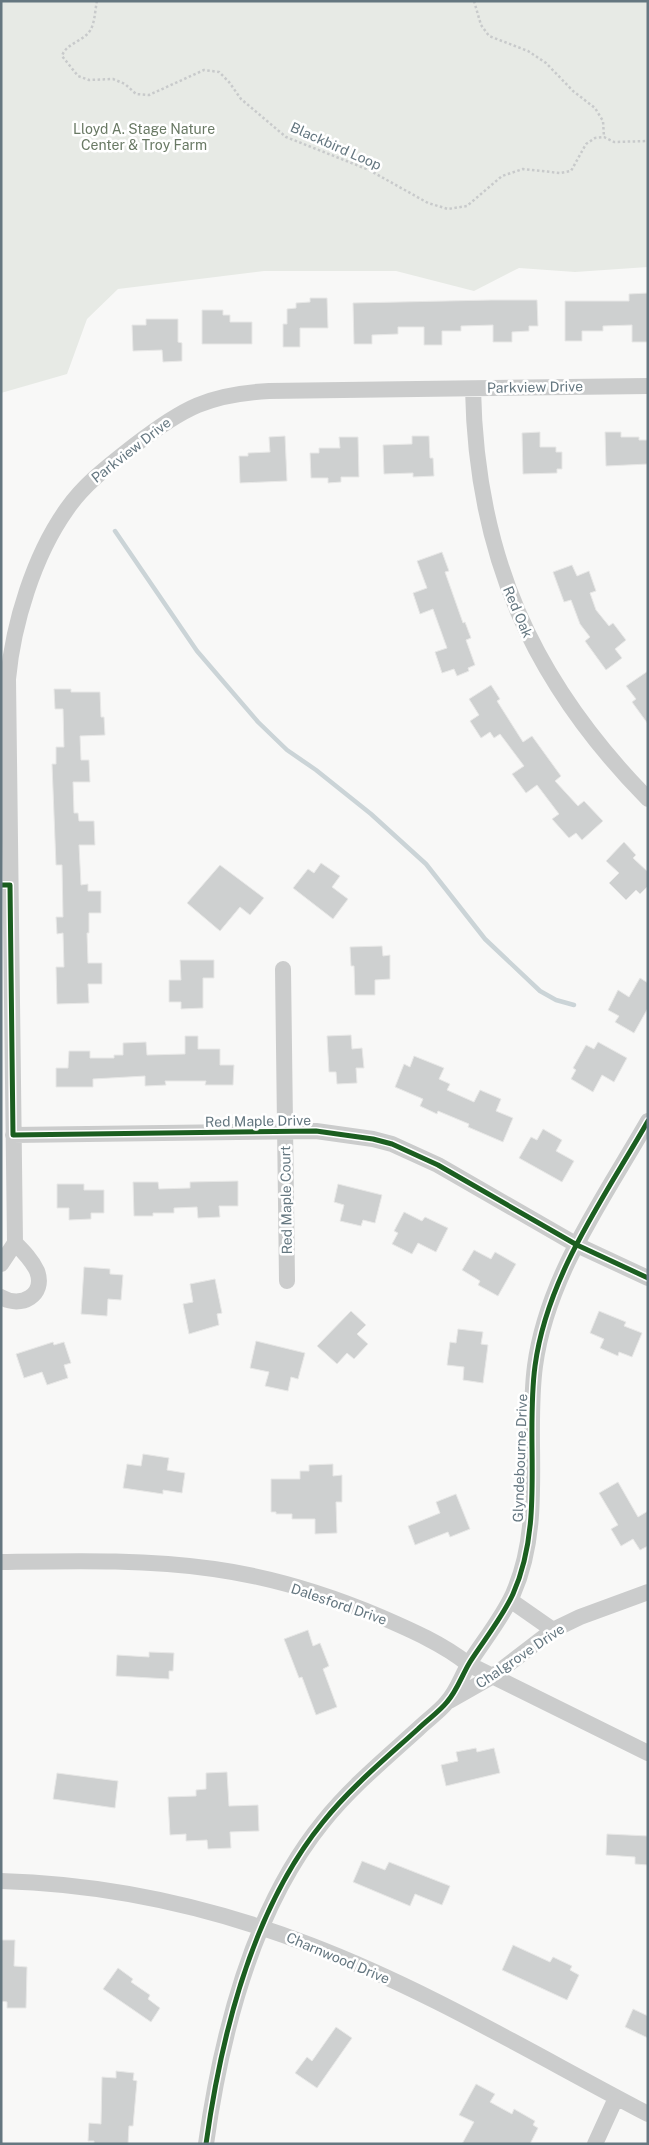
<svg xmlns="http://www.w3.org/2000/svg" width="649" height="2145" font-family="'Public Sans',sans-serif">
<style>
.green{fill:#e7eae5}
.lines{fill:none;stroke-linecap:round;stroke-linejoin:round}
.stream{stroke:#cbd4d7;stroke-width:4.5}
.building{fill:#ced0d0;stroke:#e8e8e7}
.path{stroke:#c8cacb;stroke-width:2.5;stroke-dasharray:2.5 2.5;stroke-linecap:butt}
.minor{stroke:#cbcccc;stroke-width:16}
.cycleway-casing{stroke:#fff;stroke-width:8}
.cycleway{stroke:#1b5e20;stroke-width:5}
.labels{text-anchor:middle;stroke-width:5;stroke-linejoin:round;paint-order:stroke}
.park-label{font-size:14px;fill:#697964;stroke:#fff}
.street-label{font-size:14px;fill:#657780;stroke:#fff}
</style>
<rect width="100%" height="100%" fill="#f8f8f7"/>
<path class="green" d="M 1,1 L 648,1 L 648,267 L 575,272 L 519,268 L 474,291 L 396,271 L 264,271 L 118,289 L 87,319 L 67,374 L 1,393 Z"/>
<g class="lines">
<path class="stream" d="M 115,531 L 197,651 L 258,722 L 287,750 L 316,770 L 371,814 L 426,864 L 485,939 L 540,991 L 556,1000 L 574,1005"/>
</g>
<path class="building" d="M 648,293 L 648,342 L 632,342 L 632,325 L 603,326 L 603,331 L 582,331 L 582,341 L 565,341 L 565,301 L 629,301 L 629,294 Z
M 310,298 L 327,298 L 328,328 L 300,328 L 300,347 L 283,347 L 283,324 L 287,324 L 287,309 L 296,308 L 296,303 L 310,302 Z
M 492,300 L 537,300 L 538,326 L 529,326 L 529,331 L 512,332 L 512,342 L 493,342 L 493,325 L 461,326 L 461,331 L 442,331 L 442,345 L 424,345 L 424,327 L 398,327 L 398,334 L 372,335 L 372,344 L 354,344 L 353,303 Z
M 202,310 L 223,310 L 223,315 L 230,315 L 230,322 L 252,322 L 252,344 L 202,344 Z
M 146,319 L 178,319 L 178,342 L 182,343 L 182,361 L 163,362 L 162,350 L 133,351 L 132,325 L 146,325 Z
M 540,432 L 540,447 L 556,447 L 556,452 L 562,452 L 562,469 L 557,469 L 557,473 L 523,474 L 522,433 Z
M 605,432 L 621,432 L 621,437 L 639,437 L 639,440 L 648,440 L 648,464 L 606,466 Z
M 285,436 L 287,481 L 240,483 L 239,456 L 248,456 L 248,453 L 270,452 L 269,437 Z
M 412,436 L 429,436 L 430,458 L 433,458 L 434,476 L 413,477 L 413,473 L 384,474 L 383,445 L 412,444 Z
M 339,437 L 358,437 L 359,477 L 341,477 L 341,482 L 328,483 L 328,478 L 311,478 L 310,453 L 319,453 L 319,448 L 340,448 Z
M 442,552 L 449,571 L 445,572 L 463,623 L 465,622 L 471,638 L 466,640 L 475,665 L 468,668 L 469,671 L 457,676 L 454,669 L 442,673 L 435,652 L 447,648 L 433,609 L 420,614 L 413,593 L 427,588 L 417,561 Z
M 572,565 L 577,576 L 589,571 L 596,591 L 590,593 L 596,610 L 609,626 L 613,623 L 626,640 L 615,649 L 622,658 L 606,670 L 585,641 L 590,637 L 580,624 L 571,600 L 564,602 L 553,572 Z
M 648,671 L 648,724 L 632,702 L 636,699 L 626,686 Z
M 491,685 L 500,699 L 497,701 L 523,742 L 532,736 L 561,776 L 555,781 L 578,806 L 584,801 L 603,821 L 582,840 L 576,833 L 569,838 L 552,819 L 559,814 L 537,785 L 526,793 L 512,774 L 524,766 L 500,734 L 494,738 L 490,732 L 481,738 L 470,721 L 479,715 L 469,699 Z
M 54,689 L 71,689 L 71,692 L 100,692 L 101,717 L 104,717 L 105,735 L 80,736 L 81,760 L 89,760 L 90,782 L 73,782 L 74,813 L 78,813 L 79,821 L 94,821 L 95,845 L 79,845 L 81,885 L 88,884 L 88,891 L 101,891 L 101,913 L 89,913 L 89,933 L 87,933 L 88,963 L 102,963 L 102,984 L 88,984 L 89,1003 L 57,1004 L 56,967 L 64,967 L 63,933 L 57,934 L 56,917 L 63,917 L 62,865 L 56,865 L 52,764 L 56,764 L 56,747 L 64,747 L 63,709 L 55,709 Z
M 624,842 L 636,855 L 633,858 L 648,872 L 648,886 L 640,894 L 636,890 L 626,900 L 609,883 L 619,873 L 606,861 Z
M 321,863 L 340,876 L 332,887 L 348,899 L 333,919 L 293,888 L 308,869 L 314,873 Z
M 220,865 L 264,898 L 250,915 L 240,907 L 220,931 L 187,903 Z
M 382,946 L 383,956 L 390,955 L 390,979 L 375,980 L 375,995 L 355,995 L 354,966 L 351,966 L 350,947 Z
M 180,960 L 214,960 L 214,978 L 203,978 L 203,1008 L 181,1009 L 181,1002 L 169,1002 L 169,980 L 181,980 Z
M 640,978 L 648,983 L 648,1008 L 634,1033 L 615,1022 L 619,1016 L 608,1010 L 618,990 L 629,997 Z
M 351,1035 L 352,1049 L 362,1048 L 364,1068 L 356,1068 L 357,1083 L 337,1084 L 336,1072 L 329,1072 L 327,1036 Z
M 185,1036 L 198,1036 L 198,1049 L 220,1049 L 220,1065 L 234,1065 L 233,1085 L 205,1085 L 206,1081 L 165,1081 L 166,1085 L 145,1086 L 145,1076 L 93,1079 L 93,1087 L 56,1087 L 56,1068 L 68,1068 L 69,1051 L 90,1051 L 90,1058 L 114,1058 L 114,1055 L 123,1055 L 123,1043 L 146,1042 L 147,1055 L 185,1054 Z
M 598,1042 L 627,1058 L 614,1082 L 602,1075 L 593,1092 L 571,1079 L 576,1070 L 573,1068 L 586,1045 L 594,1049 Z
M 414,1056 L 444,1068 L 439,1079 L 450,1084 L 447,1090 L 474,1102 L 480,1090 L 501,1099 L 496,1111 L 513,1118 L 503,1142 L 468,1127 L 469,1124 L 438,1111 L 437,1114 L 420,1106 L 423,1099 L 395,1087 L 404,1064 L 410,1067 Z
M 543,1129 L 562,1140 L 556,1151 L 574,1161 L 562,1182 L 519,1158 L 531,1137 L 537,1140 Z
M 238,1181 L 238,1206 L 219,1206 L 220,1217 L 198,1218 L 197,1207 L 174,1208 L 174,1213 L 153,1213 L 153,1216 L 134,1216 L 133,1182 L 158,1182 L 159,1189 L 190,1188 L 190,1182 Z
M 57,1184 L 84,1184 L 84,1190 L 104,1190 L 104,1213 L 91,1213 L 91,1219 L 69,1220 L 69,1208 L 57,1208 Z
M 338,1184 L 382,1195 L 375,1223 L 363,1220 L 361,1226 L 340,1221 L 344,1205 L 334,1202 Z
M 404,1212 L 422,1221 L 425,1217 L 448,1228 L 436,1252 L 418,1243 L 412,1254 L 392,1244 L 398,1233 L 394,1231 Z
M 474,1250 L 491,1259 L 495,1252 L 516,1264 L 498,1296 L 478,1285 L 480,1281 L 462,1270 Z
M 84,1267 L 110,1269 L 110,1274 L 123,1275 L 121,1300 L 108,1299 L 107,1316 L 81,1314 Z
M 215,1279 L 222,1313 L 217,1314 L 219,1325 L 189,1334 L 183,1304 L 193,1302 L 190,1284 Z
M 351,1311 L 366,1325 L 357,1334 L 368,1344 L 354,1359 L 347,1353 L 337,1364 L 317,1346 Z
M 599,1311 L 626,1322 L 624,1326 L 642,1333 L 632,1357 L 619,1352 L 618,1356 L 600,1348 L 604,1339 L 590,1333 Z
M 458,1329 L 483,1332 L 481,1344 L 488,1345 L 483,1383 L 463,1380 L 464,1367 L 447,1365 L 450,1342 L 456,1343 Z
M 256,1341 L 305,1353 L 298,1379 L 291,1377 L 288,1391 L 265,1386 L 269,1372 L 250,1368 Z
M 53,1342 L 54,1345 L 64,1342 L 71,1363 L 64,1365 L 68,1378 L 47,1385 L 42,1372 L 24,1378 L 16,1354 Z
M 143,1454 L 169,1458 L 167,1470 L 185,1473 L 182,1493 L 163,1490 L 163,1494 L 123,1488 L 127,1464 L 141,1466 Z
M 333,1464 L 333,1476 L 342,1475 L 342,1502 L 336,1502 L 337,1533 L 315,1534 L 315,1519 L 292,1519 L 292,1514 L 276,1514 L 276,1512 L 271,1512 L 271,1479 L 300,1479 L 300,1471 L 309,1471 L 309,1465 Z
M 618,1482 L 638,1517 L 648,1511 L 648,1546 L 640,1550 L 633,1539 L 621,1546 L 611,1529 L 618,1525 L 599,1493 Z
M 456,1494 L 470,1529 L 450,1537 L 448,1532 L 415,1545 L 408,1526 L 440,1513 L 436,1502 Z
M 308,1630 L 313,1646 L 320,1643 L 329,1666 L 323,1669 L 337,1707 L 316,1715 L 302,1677 L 299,1678 L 284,1639 Z
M 149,1652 L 174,1653 L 173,1671 L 169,1671 L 169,1679 L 116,1676 L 117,1655 L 149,1657 Z
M 476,1748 L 477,1752 L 494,1748 L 500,1773 L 446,1786 L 441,1765 L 458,1761 L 456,1752 Z
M 227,1772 L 229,1806 L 258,1805 L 259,1831 L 230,1832 L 231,1848 L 208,1849 L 207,1840 L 186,1841 L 186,1834 L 170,1835 L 168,1797 L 196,1796 L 196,1790 L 206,1789 L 206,1773 Z
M 57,1773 L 118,1781 L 115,1808 L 53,1799 Z
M 607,1834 L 648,1836 L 648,1865 L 635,1864 L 635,1857 L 606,1855 Z
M 362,1861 L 385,1870 L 389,1862 L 450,1886 L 442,1905 L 415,1894 L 410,1906 L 353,1882 Z
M 1,1940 L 15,1940 L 14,1966 L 27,1967 L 26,2008 L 7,2008 L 7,2002 L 1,2001 Z
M 513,1945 L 550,1962 L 553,1957 L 572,1966 L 570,1970 L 579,1975 L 567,2000 L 502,1970 Z
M 118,1968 L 133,1979 L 131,1982 L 150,1995 L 148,1999 L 160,2008 L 151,2022 L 103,1989 Z
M 633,2009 L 648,2016 L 648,2038 L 625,2027 Z
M 336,2027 L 352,2038 L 317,2088 L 295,2073 L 307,2057 L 312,2061 Z
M 116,2071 L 134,2073 L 133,2080 L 137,2081 L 133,2126 L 129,2126 L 128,2144 L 94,2144 L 94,2141 L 88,2141 L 89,2123 L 101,2124 L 102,2077 L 116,2078 Z
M 476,2084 L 495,2094 L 490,2102 L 512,2114 L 514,2109 L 535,2121 L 533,2125 L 538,2128 L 530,2144 L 462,2144 L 474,2122 L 459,2115 Z"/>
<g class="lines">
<path class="path" d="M 97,1 C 95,10 95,21 91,29 C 85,41 66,43 62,56 L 78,76 L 89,80 L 113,79 L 125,84 L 136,94 L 149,95 L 204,70 L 219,72 L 229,82 L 241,99 L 286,137 L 369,170 L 428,203 L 448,209 L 467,206 L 502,176 L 523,169 L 560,173 L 571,171 L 586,144 L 595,138 L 604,137 L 614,142 L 648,141
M 474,1 L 481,25 L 489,36 L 528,51 L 546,63 L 573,91 L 595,108 L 603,121 L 604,137"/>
<path class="minor" d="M 473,389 C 476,555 532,681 648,799
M 283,969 L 287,1281
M 13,1135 L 316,1131 L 373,1139 L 392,1144 L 438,1165 L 577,1245 L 648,1278
M 1,1264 L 15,1243 L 8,679 C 13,624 34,555 67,509 C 85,483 111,464 135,445 C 183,408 209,394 269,391 L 648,386
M 1,1297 C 21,1309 46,1295 37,1271 C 32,1260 23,1251 15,1243
M 1,1562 C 71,1561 144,1559 214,1569 C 271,1577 329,1595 381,1617 C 411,1630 443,1644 468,1664 L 648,1753
M 510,1600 L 553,1630
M 449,1701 L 493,1676 L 553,1630 L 580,1617 L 648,1592
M 1,1881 C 107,1884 212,1907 310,1945 C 428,1990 537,2056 648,2114
M 206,2144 C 221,2036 253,1908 323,1822 C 350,1788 385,1759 418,1729 C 427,1720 439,1712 447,1702 C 457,1691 462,1675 470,1662 C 484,1640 502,1618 513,1594 C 545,1522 525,1441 535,1366 C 547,1276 604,1198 648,1121
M 595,2144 L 616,2098"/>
<g class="cycleway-casing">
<path id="cycleway" d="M 1,885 L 10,885 L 13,1135 L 316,1131 L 373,1139 L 392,1144 L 438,1165 L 577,1245 L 648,1278
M 206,2144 C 221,2036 253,1908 323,1822 C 350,1788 385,1759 418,1729 C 427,1720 439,1712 447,1702 C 457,1691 462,1675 470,1662 C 484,1640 502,1618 513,1594 C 545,1522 525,1441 535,1366 C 547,1276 604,1198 648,1121"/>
</g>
<use href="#cycleway" class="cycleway"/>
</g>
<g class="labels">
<g class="park-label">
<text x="144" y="134">Lloyd A. Stage Nature<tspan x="144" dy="16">Center &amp; Troy Farm</tspan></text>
</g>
<g class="street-label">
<text transform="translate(336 146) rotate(24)" y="5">Blackbird Loop</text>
<text transform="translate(535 387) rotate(-1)" y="5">Parkview Drive</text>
<text transform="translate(131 450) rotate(-38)" y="5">Parkview Drive</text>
<text transform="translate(518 612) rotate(67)" y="5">Red Oak</text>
<text transform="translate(258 1121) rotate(-1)" y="5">Red Maple Drive</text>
<text transform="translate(286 1200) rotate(-91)" y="5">Red Maple Court</text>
<text transform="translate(520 1458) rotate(-88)" y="5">Glyndebourne Drive</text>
<text transform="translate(339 1604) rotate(19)" y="5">Dalesford Drive</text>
<text transform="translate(520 1656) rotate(-34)" y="5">Chalgrove Drive</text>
<text transform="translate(338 1958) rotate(23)" y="5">Charnwood Drive</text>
</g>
</g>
<rect width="649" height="2145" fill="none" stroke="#657780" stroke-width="5"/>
</svg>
